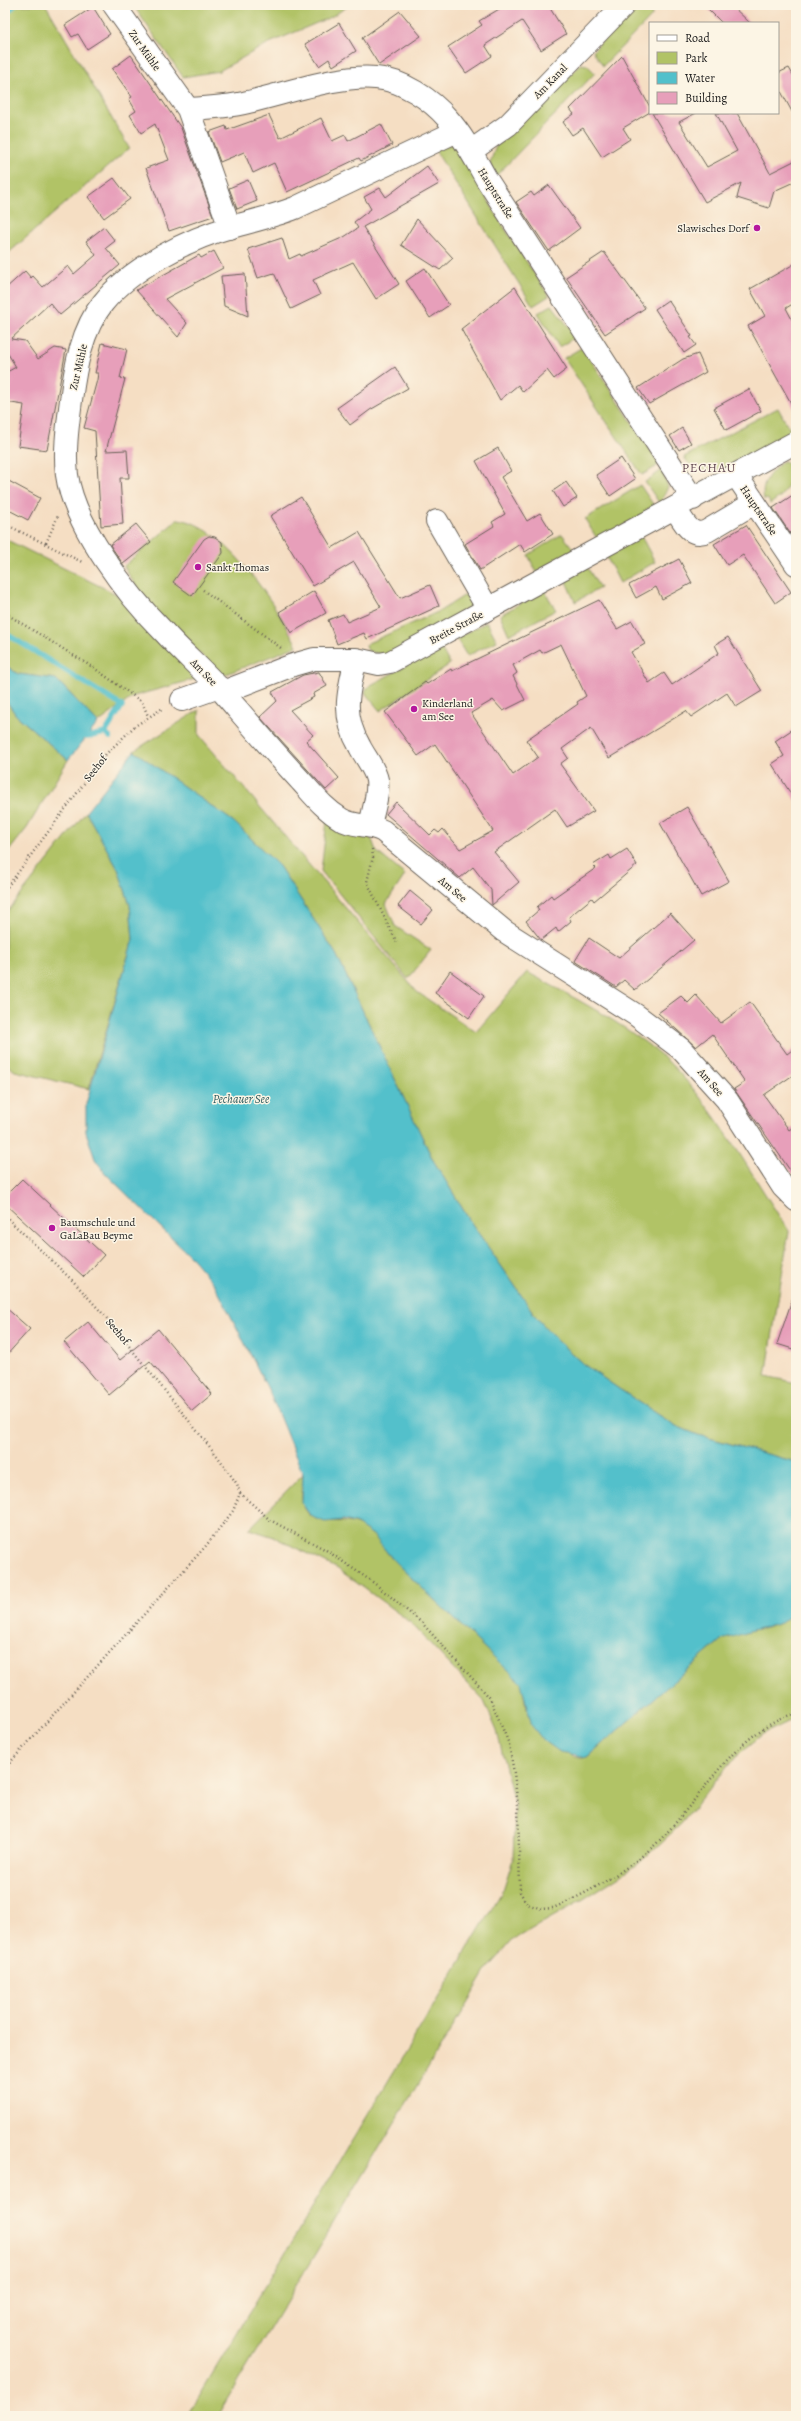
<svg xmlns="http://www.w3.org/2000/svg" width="801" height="2421" font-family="Alegreya,serif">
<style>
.green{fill:#b1c366;stroke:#667041}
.water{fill:#52c0cb;stroke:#376e74}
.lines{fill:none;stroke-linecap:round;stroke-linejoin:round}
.stream{stroke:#52c0cb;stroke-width:5.5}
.building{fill:#e79fba;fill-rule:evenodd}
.minor-casing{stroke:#686056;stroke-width:24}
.path{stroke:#686056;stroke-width:2.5;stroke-dasharray:1 3;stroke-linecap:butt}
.minor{stroke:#fff;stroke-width:22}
.poi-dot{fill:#b5179e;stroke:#fcf5e5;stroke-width:1.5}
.labels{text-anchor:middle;stroke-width:3;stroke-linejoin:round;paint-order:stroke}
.street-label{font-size:11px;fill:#1c1c1c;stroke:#fcf5e5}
.poi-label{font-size:11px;fill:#1c1c1c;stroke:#fcf5e5;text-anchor:start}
.water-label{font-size:12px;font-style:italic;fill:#325e62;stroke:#fcf5e5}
.quarter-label{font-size:13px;letter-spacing:1px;fill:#634a53;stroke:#fcf5e5}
</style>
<rect width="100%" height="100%" fill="#fcf5e5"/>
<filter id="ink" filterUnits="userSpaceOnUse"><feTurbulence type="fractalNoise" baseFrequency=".025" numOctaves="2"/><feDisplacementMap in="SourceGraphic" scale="8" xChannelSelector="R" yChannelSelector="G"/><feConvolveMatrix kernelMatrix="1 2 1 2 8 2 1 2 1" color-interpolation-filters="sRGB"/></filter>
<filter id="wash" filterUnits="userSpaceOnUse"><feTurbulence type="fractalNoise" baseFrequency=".012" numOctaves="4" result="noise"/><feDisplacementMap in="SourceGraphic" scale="16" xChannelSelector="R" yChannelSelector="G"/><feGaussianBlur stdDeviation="0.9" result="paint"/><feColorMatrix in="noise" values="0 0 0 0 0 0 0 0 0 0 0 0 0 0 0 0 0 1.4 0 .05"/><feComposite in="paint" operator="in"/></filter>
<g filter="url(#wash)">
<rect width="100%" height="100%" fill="#f5dec3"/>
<path class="green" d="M 5,5 L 46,5 L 129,148 L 5,256 Z
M 133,5 L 350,5 L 331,17 L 267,44 L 219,71 L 183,77 Z
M 634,5 L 646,5 L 651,8 L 652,16 L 603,66 L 593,51 Z
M 581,64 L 587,65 L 595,73 L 495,177 L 490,163 L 496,146 Z
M 451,144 L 459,150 L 502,224 L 549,296 L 533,306 L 435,150 Z
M 552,305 L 575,335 L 572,339 L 559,347 L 538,313 Z
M 581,348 L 583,348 L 659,463 L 656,467 L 642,475 L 564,358 Z
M 778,408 L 793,435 L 722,474 L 717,469 C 703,473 692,470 684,457 Z
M 783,461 L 785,461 L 794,477 L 781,496 L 770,504 L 768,499 L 764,500 C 760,483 771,471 783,461 Z
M 662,470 L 668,487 L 660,504 L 645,482 Z
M 640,485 L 655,507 L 600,539 L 596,537 L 585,519 Z
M 178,519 C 224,524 277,606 297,646 L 224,675 C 190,645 144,606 124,566 Z
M 562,534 L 574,550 L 537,573 L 528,555 Z
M 641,536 L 655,562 L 620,583 L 606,556 Z
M 5,539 L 124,598 L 199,678 L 134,696 L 98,723 L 56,679 L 18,674 L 5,665 Z
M 587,567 L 600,588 L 575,602 L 565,579 Z
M 473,590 L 482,605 L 388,656 L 368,651 L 366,646 L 368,643 L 440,611 Z
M 544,590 L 556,610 L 509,635 L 500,615 Z
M 487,622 L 497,641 L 467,656 L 456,638 Z
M 440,647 L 450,664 L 380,711 L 366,694 L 365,691 L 369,686 Z
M 5,699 L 16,715 L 68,760 L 27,828 L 5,856 Z
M 199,710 L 199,735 L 417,992 L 476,1032 L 527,972 C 572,997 621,1021 661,1055 C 710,1098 752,1176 789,1231 L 766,1376 L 796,1383 L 796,1462 L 698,1435 L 676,1426 L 619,1389 L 583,1364 L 558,1341 L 536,1317 L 513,1283 L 470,1221 L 433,1160 L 336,954 L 279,866 L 234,822 L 134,751 Z
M 86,812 L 118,869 L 130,905 L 133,939 L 89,1089 L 15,1071 L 5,1064 L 5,915 Z
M 327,820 L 371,837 L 376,851 L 405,875 L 386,904 L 395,926 L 431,950 L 408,979 L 321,871 Z
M 303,1474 C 303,1488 298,1503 309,1514 C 323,1528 346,1515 366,1529 C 380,1539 386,1554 398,1565 C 439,1604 480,1644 522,1683 L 526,1707 L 574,1757 L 587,1757 L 721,1640 C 745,1630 776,1631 796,1612 L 796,1718 L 763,1734 L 736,1756 L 681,1824 L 638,1864 L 579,1902 L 514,1939 L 487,1970 L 217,2416 L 187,2416 L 503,1890 L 513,1859 L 515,1807 L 497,1731 L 484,1701 L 410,1622 L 338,1569 L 274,1537 L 249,1529 Z"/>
<path class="water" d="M 5,665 L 18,674 L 56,679 L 98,723 L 68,760 L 16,715 L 5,699 Z
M 134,751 L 234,822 L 279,866 L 336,954 L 433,1160 L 470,1221 L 513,1283 L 536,1317 L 558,1341 L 583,1364 L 619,1389 L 676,1426 L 698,1435 L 796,1462 L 796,1612 L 781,1623 L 721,1640 L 587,1757 L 560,1752 L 543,1740 L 532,1726 L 521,1683 L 395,1562 L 373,1535 L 357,1524 L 344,1520 L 325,1522 L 314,1518 L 307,1511 L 302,1503 L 303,1474 L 268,1389 L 215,1285 L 189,1255 L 105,1173 L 95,1159 L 86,1132 L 86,1104 L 133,939 L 130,905 L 118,869 L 86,812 Z"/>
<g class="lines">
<path class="stream" d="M 5,14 L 15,5
M 5,633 L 122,706 L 105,733 L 110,737
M 87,737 L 105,733"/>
</g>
<g id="blocks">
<path class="building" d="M 506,5 L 548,5 L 566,34 L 541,50 L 522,21 L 485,45 L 492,56 L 466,73 L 448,47 L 482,25 L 479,21 Z
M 704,5 L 731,5 L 750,23 L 722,23 Z
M 93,7 L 110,34 L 87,49 L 78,34 L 72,37 L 65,25 Z
M 400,11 L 421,36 L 379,65 L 362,38 Z
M 339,23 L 356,51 L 333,66 L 329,59 L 319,66 L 305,44 Z
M 131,55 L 181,128 L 213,216 L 169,231 L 146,168 L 169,160 L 155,124 L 141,133 L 130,115 L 136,111 L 129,99 L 132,97 L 112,69 Z
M 622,56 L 650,107 L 650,112 L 623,128 L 630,139 L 602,157 L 583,128 L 572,135 L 563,122 L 574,114 L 570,109 Z
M 789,68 L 796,80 L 796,119 L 778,86 L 778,73 Z
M 652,113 L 696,113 L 679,122 L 707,167 L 737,151 L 716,113 L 737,113 L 770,173 L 796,160 L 796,181 L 774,191 L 769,208 L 737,198 L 741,183 L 705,202 Z
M 269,115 L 280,138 L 321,118 L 332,141 L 345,135 L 348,141 L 381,124 L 392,145 L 361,161 L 359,158 L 287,192 L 274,163 L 253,173 L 244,152 L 220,162 L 209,132 L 226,126 L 227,130 Z
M 427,166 L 439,184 L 363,227 L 399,284 L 376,299 L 353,262 L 313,280 L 320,295 L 291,309 L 274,273 L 258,278 L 248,249 L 282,238 L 289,259 L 300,254 L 301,256 L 344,237 L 358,228 L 354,222 L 371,209 L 364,197 L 380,188 L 386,197 Z
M 114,178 L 130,199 L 104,218 L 88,197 Z
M 248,180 L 257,201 L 237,209 L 229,188 Z
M 549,185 L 580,228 L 549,251 L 516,202 L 531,192 L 534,196 Z
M 417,219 L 453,258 L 440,270 L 401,245 Z
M 104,227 L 115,241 L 106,248 L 120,265 L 60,315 L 50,303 L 11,339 L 25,341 L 38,359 L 55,348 L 66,350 L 47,450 L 18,446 L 24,405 L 5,402 L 5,373 L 16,367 L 5,349 L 5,289 L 25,271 L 31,278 L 33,276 L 43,287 L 68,266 L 74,274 L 96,255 L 86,241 Z
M 214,251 L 223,268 L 165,299 L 187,323 L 178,337 L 136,290 L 199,255 L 201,258 Z
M 604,252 L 645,308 L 605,334 L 566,277 Z
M 796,263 L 796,302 L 786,308 L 796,327 L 796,412 L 748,326 L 765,316 L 750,289 Z
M 425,268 L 449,305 L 430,318 L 406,281 Z
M 245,274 L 248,316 L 224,306 L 221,276 Z
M 515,287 L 567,369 L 554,379 L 547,370 L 523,392 L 518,385 L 500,400 L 461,329 Z
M 668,300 L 692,336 L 690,337 L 696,345 L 684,353 L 655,309 Z
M 102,343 L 127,349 L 120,378 L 125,379 L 106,451 L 127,450 L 129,478 L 120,478 L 123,524 L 101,526 L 95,431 L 84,428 L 97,380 L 98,373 L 95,373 Z
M 698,354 L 706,372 L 649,404 L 638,388 L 683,359 Z
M 395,367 L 408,388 L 370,410 L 350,425 L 337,408 Z
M 749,389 L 761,411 L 726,430 L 714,408 Z
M 682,428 L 691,443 L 679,450 L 670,436 Z
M 498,448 L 511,471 L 501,477 L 527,521 L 540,513 L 553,534 L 525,552 L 520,544 L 480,570 L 465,544 L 494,526 L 492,522 L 505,514 L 476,461 Z
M 621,458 L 635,479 L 610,496 L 596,475 Z
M 5,479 L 40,498 L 28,520 L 5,508 Z
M 566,482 L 577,498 L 563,507 L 553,491 Z
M 796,493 L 796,542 L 773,508 Z
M 301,497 L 332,548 L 359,532 L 400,598 L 430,585 L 439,606 L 367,639 L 364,633 L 337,644 L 328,620 L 343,614 L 347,622 L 381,607 L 354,562 L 313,586 L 270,516 Z
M 136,524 L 151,542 L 123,564 L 110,545 Z
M 746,525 L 791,592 L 775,603 L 743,555 L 727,565 L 714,544 Z
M 209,536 L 215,537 L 222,542 L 223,553 L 192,596 L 173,582 L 204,539 Z
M 679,559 L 692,583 L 662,599 L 656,587 L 636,598 L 629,585 Z
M 314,591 L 326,613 L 291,633 L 279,612 Z
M 599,600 L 617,629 L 632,621 L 645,644 L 631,652 L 649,683 L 664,673 L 672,685 L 719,653 L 715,645 L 728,637 L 762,691 L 736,707 L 727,693 L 691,717 L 686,711 L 609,758 L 591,728 L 562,749 L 568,758 L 560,764 L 594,811 L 567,827 L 555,809 L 494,852 L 519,882 L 492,905 L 491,890 L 473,867 L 460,878 L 386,814 L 396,802 L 430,835 L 435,830 L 439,833 L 443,829 L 460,849 L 493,831 L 435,744 L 418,756 L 385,712 L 425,682 L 427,684 L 451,669 L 452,671 ZM 561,644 L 586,696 L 577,702 L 578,704 L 526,740 L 538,757 L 513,775 L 471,713 L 493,700 L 503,711 L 525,700 L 513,676 L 517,673 L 513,665 L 540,650 L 542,653 Z
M 319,672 L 327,686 L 313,694 L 314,697 L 290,710 L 313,735 L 306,741 L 339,778 L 326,790 L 260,717 L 277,701 L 272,692 L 303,675 Z
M 796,727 L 796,802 L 772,764 L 784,756 L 775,741 Z
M 687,807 L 729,881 L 701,896 L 660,823 Z
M 627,849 L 637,865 L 594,901 L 592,898 L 569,917 L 571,921 L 558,932 L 556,928 L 541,940 L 526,921 L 539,910 L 537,907 L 551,895 L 553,898 L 596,868 L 593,865 L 609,855 L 611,859 Z
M 410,891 L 433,910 L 421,924 L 398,906 Z
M 670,913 L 694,940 L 635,990 L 624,980 L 616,987 L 575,961 L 589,938 L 619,958 Z
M 450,971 L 484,996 L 469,1018 L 435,993 Z
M 696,995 L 721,1023 L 750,1002 L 787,1054 L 796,1047 L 796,1073 L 764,1095 L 789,1130 L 796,1125 L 796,1179 L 734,1089 L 745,1082 L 712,1034 L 696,1047 L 658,1013 L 681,996 L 688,1003 Z
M 22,1179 L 104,1255 L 84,1277 L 5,1204 L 5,1196 Z
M 793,1297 L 796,1297 L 796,1350 L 777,1344 Z
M 5,1307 L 30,1329 L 5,1357 Z
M 88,1322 L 120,1360 L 158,1329 L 212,1394 L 192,1411 L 150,1361 L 109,1395 L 64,1342 Z"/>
</g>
</g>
<g filter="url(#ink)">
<use href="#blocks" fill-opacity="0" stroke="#686056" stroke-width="1"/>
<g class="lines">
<g class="minor-casing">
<path id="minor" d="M 114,5 L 188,109 L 230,228
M 188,109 C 208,108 228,107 248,102 C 284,94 340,74 376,78 C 402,80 431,99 448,119 C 464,137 475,159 487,180 L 693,499
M 457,131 L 295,208 C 274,216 253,221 231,227 C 188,239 131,268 103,303 C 82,329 75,368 71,400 C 68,424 64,450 67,475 C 74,526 128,596 164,632 C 182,652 202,669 220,689 C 246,719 272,750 299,779 C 312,793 324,809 341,819 C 353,827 368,823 383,831 L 504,931 L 636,1015 L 681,1049 L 727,1100 L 783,1187 L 796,1200
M 471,151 L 508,125 L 624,5
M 736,475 L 796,564
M 675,508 C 683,520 690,539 707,531 L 754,503
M 437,521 L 488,609
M 356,659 C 348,692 341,715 360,747 C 365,757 375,769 377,780 C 379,794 373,811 370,825
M 223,692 L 293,665 L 314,659 L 356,659 L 379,664 L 390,662 L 796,442
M 182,700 L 219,687"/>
</g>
<path class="path" d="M 5,524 L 82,562
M 46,543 L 58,516
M 203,590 L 281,648
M 5,613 L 94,668 L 142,702 L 148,716
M 372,849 L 373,857 L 367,882 L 398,945
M 5,890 L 106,754 L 135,726 L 163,708
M 5,1216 L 74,1282 L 104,1315 L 218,1457 L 237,1484 L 240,1493 L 233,1511 L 205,1547 L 5,1768
M 240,1493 L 270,1520 L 326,1550 L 374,1583 L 422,1623 L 490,1698 L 509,1744 L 514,1773 L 518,1805 L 520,1892 L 527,1904 L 542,1909 L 553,1908 C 589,1893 633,1867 660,1840 C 704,1795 733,1733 796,1713"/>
<use href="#minor" class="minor"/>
</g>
</g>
<g class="poi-dot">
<circle cx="757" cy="228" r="4"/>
<circle cx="198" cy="567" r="4"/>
<circle cx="414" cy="709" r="4"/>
<circle cx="52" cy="1228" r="4"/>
</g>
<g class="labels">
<g class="street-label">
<text transform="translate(145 50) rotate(55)" y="4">Zur Mühle</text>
<text transform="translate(550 81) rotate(-46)" y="4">Am Kanal</text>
<text transform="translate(496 193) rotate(58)" y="4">Hauptstraße</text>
<text transform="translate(78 367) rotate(-77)" y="4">Zur Mühle</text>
<text transform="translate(759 510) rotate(56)" y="4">Hauptstraße</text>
<text transform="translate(456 627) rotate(-28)" y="4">Breite Straße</text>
<text transform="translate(204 672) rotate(46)" y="4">Am See</text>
<text transform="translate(95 768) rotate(-52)" y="4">Seehof</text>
<text transform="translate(453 889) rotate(40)" y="4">Am See</text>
<text transform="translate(711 1082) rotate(49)" y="4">Am See</text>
<text transform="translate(118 1331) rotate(50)" y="4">Seehof</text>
</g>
<g class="poi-label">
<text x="749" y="232" text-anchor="end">Slawisches Dorf</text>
<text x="206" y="571">Sankt Thomas</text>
<text x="422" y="707">Kinderland<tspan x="422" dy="13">am See</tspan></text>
<text x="60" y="1226">Baumschule und<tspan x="60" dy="13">GaLaBau Beyme</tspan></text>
</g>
<g class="water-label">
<text x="241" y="1103">Pechauer See</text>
</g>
<g class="quarter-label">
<text x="709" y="472">PECHAU</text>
</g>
</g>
<rect width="801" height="2421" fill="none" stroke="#fcf5e5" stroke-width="20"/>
<rect x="649" y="22" width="130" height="92" fill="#fcf5e5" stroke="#a29e95"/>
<rect x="657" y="35" width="20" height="6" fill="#ffffff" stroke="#a29e95"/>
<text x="685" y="42" font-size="12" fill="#1c1c1c">Road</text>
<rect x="657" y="52" width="20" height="12" fill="#b1c366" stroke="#a29e95"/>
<text x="685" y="62" font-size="12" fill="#1c1c1c">Park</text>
<rect x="657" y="72" width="20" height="12" fill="#52c0cb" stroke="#a29e95"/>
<text x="685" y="82" font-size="12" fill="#1c1c1c">Water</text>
<rect x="657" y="92" width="20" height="12" fill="#e79fba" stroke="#a29e95"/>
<text x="685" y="102" font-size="12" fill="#1c1c1c">Building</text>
</svg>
